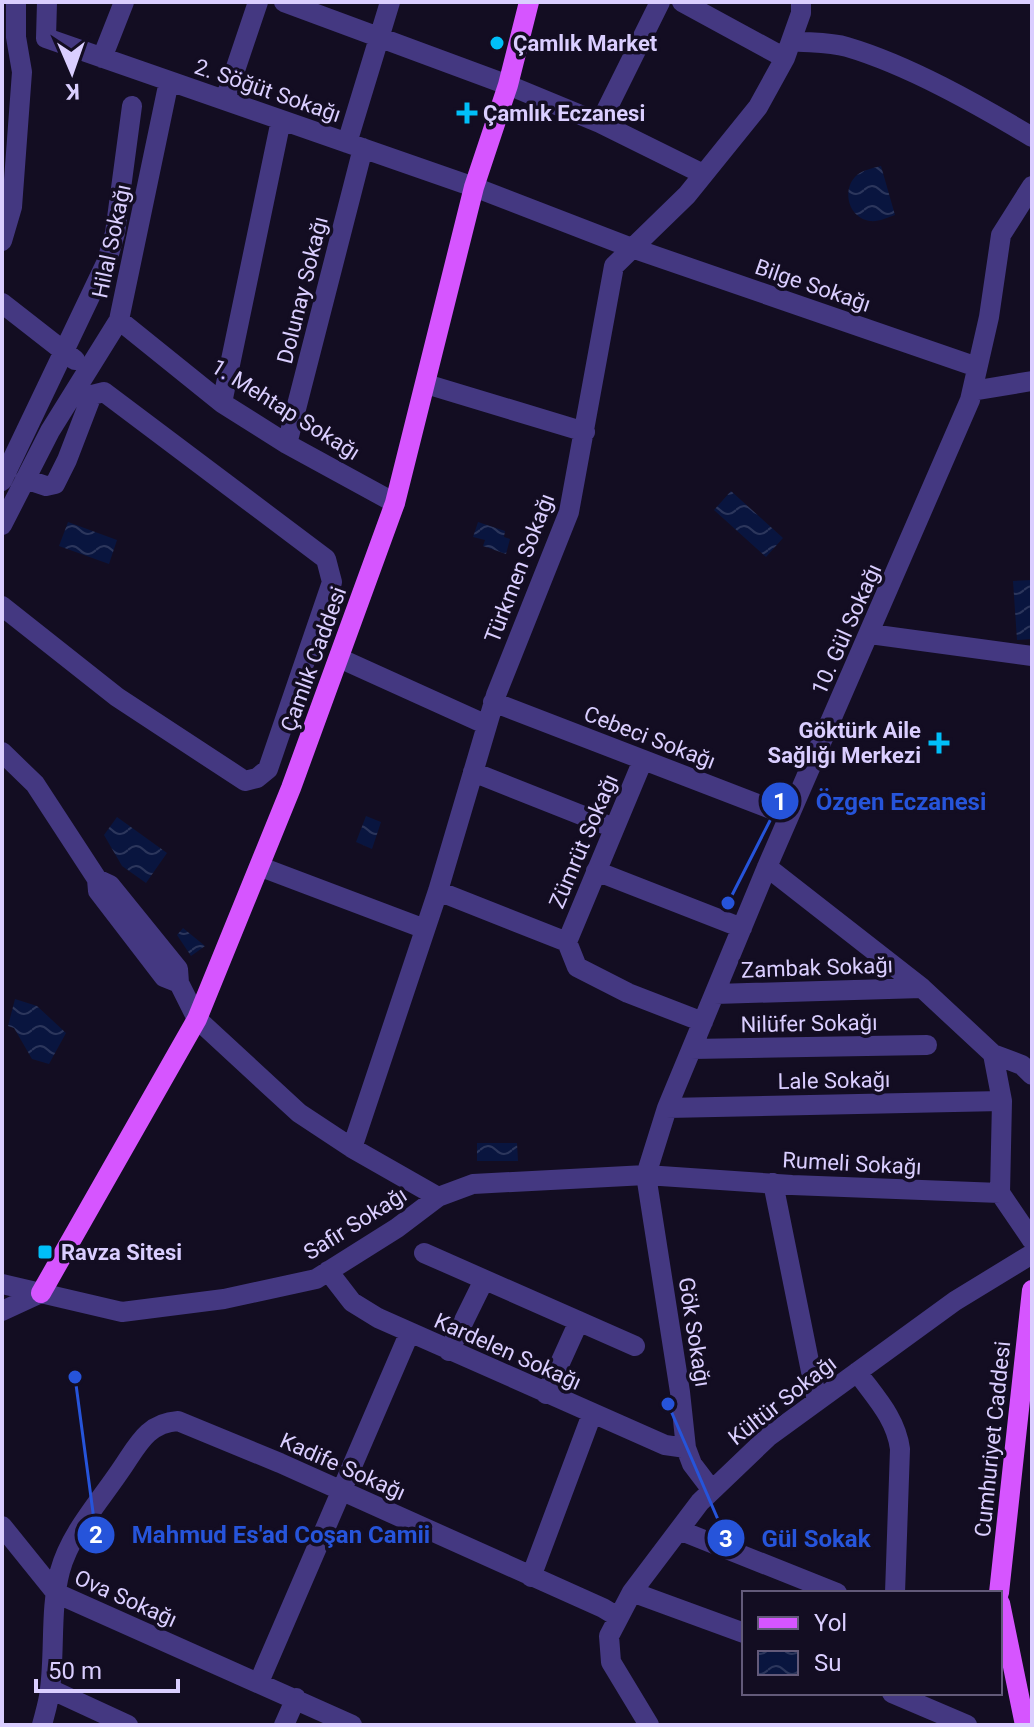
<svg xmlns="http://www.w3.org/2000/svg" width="1034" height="1727" font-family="Roboto,sans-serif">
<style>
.water{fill:url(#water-waves)}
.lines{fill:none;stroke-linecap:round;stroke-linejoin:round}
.minor{stroke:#443881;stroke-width:20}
.major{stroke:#d655ff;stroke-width:20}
.poi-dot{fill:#00bff9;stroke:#130d22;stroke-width:3}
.labels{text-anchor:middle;stroke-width:7;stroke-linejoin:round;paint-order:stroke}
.poi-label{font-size:22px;font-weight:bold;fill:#daceff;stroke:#130d22;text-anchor:start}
.street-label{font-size:22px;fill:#daceff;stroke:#130d22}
.leader{fill:none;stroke:#2654da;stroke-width:3}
.callout-dot{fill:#2654da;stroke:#130d22;stroke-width:3}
.mark-label{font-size:24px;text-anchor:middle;font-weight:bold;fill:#fff}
.callout-label{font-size:24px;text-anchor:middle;font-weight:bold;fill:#2654da;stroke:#130d22;stroke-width:7;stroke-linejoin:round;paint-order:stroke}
</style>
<defs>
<pattern id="water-waves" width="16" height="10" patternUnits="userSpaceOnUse" patternTransform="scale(2)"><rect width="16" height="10" fill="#09153f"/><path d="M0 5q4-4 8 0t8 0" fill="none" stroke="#2c365c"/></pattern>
</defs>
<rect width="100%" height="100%" fill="#130d22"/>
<path class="water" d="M 881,166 L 895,215 C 887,218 878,222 870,221 C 848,218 841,189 857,175 C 863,170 873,168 881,166 Z
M 731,491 L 783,538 L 766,557 L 714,510 Z
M 68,522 L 117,540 L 109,564 L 59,546 Z
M 478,522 L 505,531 L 504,537 L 510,539 L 506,554 L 483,546 L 485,540 L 473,537 Z
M 1032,580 L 1032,639 L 1017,640 L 1013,581 Z
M 366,816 L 381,822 L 372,849 L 356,842 Z
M 117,817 L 167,853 L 146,883 L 122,866 L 104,835 Z
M 183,928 L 205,946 L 191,956 L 177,935 Z
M 15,999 L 37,1006 L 66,1033 L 49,1064 L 32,1059 L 14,1028 L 8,1026 Z
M 477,1143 L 517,1143 L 518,1161 L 477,1161 Z"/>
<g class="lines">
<path class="minor" d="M 47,2 L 46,38 L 474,187 L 632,248 L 977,367
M 284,2 L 508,85 L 600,123 L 703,174
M 682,2 L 785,58
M 791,41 C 809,43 830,42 847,47 C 908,65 977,104 1032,137
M 102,58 L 124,2
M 225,100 L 258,2
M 600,123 L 660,2
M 347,143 L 390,2
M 2,241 L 12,207 L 22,72 L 16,37 L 16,2
M 2,303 L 75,360
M 119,320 L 222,403 L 287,444 L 395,503
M 426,384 L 585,432
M 972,391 L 1032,381
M 222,403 L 281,120
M 287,444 L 363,148
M 2,481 L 107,261 L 115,233 L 132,106
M 2,525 L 50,431 L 119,320 L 169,81
M 2,606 L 117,697 L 245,781 L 257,778 L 268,769 L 332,582 L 326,559 L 104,392 L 92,395 L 67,460 L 55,484 L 46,486 L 25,479
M 870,634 L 1032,656
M 339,658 L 487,725
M 493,702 L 789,816
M 2,752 L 35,784 L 97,879 L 98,891 L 164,977 L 179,983
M 473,772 L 614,828
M 261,867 L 425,929
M 767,867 L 922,988 L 993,1054 L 1022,1065 L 1032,1075
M 596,871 L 742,928
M 97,879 L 110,885 L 178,969 L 179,983 L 197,1019 L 299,1113 L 352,1148 L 438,1197
M 438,891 L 567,942 L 577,967 L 628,993 L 703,1022
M 567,942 L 643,760
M 715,994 L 922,988
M 692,1049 L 927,1045
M 993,1054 L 1002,1101 L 1000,1193
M 667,1108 L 1002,1101
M 352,1148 L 438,891 L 496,695 L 569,512 L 614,266 L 687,195 L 758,107 L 785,58 L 801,13 L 801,2
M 773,1183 L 817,1401
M 424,1253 L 635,1346
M 328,1271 L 352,1302 L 378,1318 L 665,1445 L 686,1448
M 2,1284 L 122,1312 L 224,1299 L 316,1279 L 397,1228 L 438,1197 L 473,1184 L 646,1175 L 792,1185 L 1000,1193 L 1032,1240
M 2,1311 L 41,1293
M 449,1351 L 484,1280
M 857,1372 C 875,1397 896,1418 900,1449 L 895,1593
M 546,1394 L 579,1321
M 711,1489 L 692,1464 L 686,1448 L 680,1392 L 646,1175 L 667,1108 L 767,867 L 970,400 L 989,317 L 1001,235 L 1032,186
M 2,1526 L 56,1593 L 352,1725
M 679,1530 L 837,1593
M 531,1577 L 592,1414
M 632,1592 L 744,1633
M 259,1682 L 409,1334
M 50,1689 L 128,1725
M 892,1693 L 967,1725
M 42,1725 C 45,1713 49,1701 50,1689 C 55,1650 50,1609 60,1571 C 70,1534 99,1502 120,1471 C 137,1447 146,1423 178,1421 L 280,1463 L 603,1608 L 618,1617
M 284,1725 L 296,1698
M 649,1725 L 611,1662 L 609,1636 L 632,1592 L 700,1502 L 768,1437 L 955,1301 L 1032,1254"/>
<path class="major" d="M 41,1293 L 197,1019 L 291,788 L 395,503 L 474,187 L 508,85 L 529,2
M 999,1593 L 1032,1290
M 1000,1603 L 1025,1725"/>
</g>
<g class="poi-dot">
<circle cx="497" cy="43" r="8"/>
<path d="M463 101h8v8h8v8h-8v8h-8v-8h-8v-8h8z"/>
<path d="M935 731h8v8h8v8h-8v8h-8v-8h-8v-8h8z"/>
<rect x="37" y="1244" width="16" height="16" rx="4"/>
</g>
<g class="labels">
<g class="poi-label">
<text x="513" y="51">Çamlık Market</text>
<text x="483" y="121">Çamlık Eczanesi</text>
<text x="921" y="738" text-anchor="end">Göktürk Aile<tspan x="921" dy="25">Sağlığı Merkezi</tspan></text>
<text x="61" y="1260">Ravza Sitesi</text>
</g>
<g class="street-label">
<text transform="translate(268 90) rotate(19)" y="8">2. Söğüt Sokağı</text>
<text transform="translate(111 241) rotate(-78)" y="8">Hilal Sokağı</text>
<text transform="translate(813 285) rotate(19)" y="8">Bilge Sokağı</text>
<text transform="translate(302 290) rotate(-76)" y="8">Dolunay Sokağı</text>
<text transform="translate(286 409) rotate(32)" y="8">1. Mehtap Sokağı</text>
<text transform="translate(519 568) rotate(-69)" y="8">Türkmen Sokağı</text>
<text transform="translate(846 629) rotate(-66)" y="8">10. Gül Sokağı</text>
<text transform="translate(313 659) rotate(-70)" y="8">Çamlık Caddesi</text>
<text transform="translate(650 737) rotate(21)" y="8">Cebeci Sokağı</text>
<text transform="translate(583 841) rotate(-67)" y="8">Zümrüt Sokağı</text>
<text transform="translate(817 967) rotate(-2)" y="8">Zambak Sokağı</text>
<text transform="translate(809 1023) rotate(-1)" y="8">Nilüfer Sokağı</text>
<text transform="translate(834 1080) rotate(-1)" y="8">Lale Sokağı</text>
<text transform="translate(852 1163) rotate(3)" y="8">Rumeli Sokağı</text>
<text transform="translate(355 1223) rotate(-32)" y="8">Safir Sokağı</text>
<text transform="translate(695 1332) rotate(81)" y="8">Gök Sokağı</text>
<text transform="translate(508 1351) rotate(24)" y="8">Kardelen Sokağı</text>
<text transform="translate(782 1400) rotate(-38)" y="8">Kültür Sokağı</text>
<text transform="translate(992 1439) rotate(-84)" y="8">Cumhuriyet Caddesi</text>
<text transform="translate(343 1466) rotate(24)" y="8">Kadife Sokağı</text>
<text transform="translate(126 1598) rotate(24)" y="8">Ova Sokağı</text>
</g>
</g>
<path class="leader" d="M728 903L780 801M75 1377L96 1535M668 1404L726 1538"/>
<g class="callout-dot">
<circle cx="728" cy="903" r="8"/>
<circle cx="75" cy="1377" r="8"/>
<circle cx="668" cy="1404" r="8"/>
<circle cx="780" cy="801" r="20"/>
<circle cx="96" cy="1535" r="20"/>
<circle cx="726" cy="1538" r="20"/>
</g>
<g class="mark-label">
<text x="780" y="810">1</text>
<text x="96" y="1543">2</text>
<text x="726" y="1547">3</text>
</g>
<g class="callout-label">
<text x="901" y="810">Özgen Eczanesi</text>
<text x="281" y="1543">Mahmud Es'ad Coşan Camii</text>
<text x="816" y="1547">Gül Sokak</text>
</g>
<rect width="1034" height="1727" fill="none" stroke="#daceff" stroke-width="8"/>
<rect x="742" y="1591" width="260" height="104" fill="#130d22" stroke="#635a7a" stroke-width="2"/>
<rect x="758" y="1617" width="40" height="12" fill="#d655ff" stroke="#635a7a" stroke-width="2"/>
<text x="814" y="1631" font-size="24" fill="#daceff">Yol</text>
<rect x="758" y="1651" width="40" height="24" fill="url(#water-waves)" stroke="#635a7a" stroke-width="2"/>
<text x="814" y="1671" font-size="24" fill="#daceff">Su</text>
<g transform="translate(72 72) rotate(178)" stroke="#130d22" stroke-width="6" paint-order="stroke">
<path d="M0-6L14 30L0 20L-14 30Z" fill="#daceff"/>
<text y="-12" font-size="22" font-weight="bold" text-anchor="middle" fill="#daceff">K</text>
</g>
<path d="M36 1679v12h142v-12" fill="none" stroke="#daceff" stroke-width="4"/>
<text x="48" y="1679" font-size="24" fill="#daceff" stroke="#130d22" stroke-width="6" paint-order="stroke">50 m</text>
</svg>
